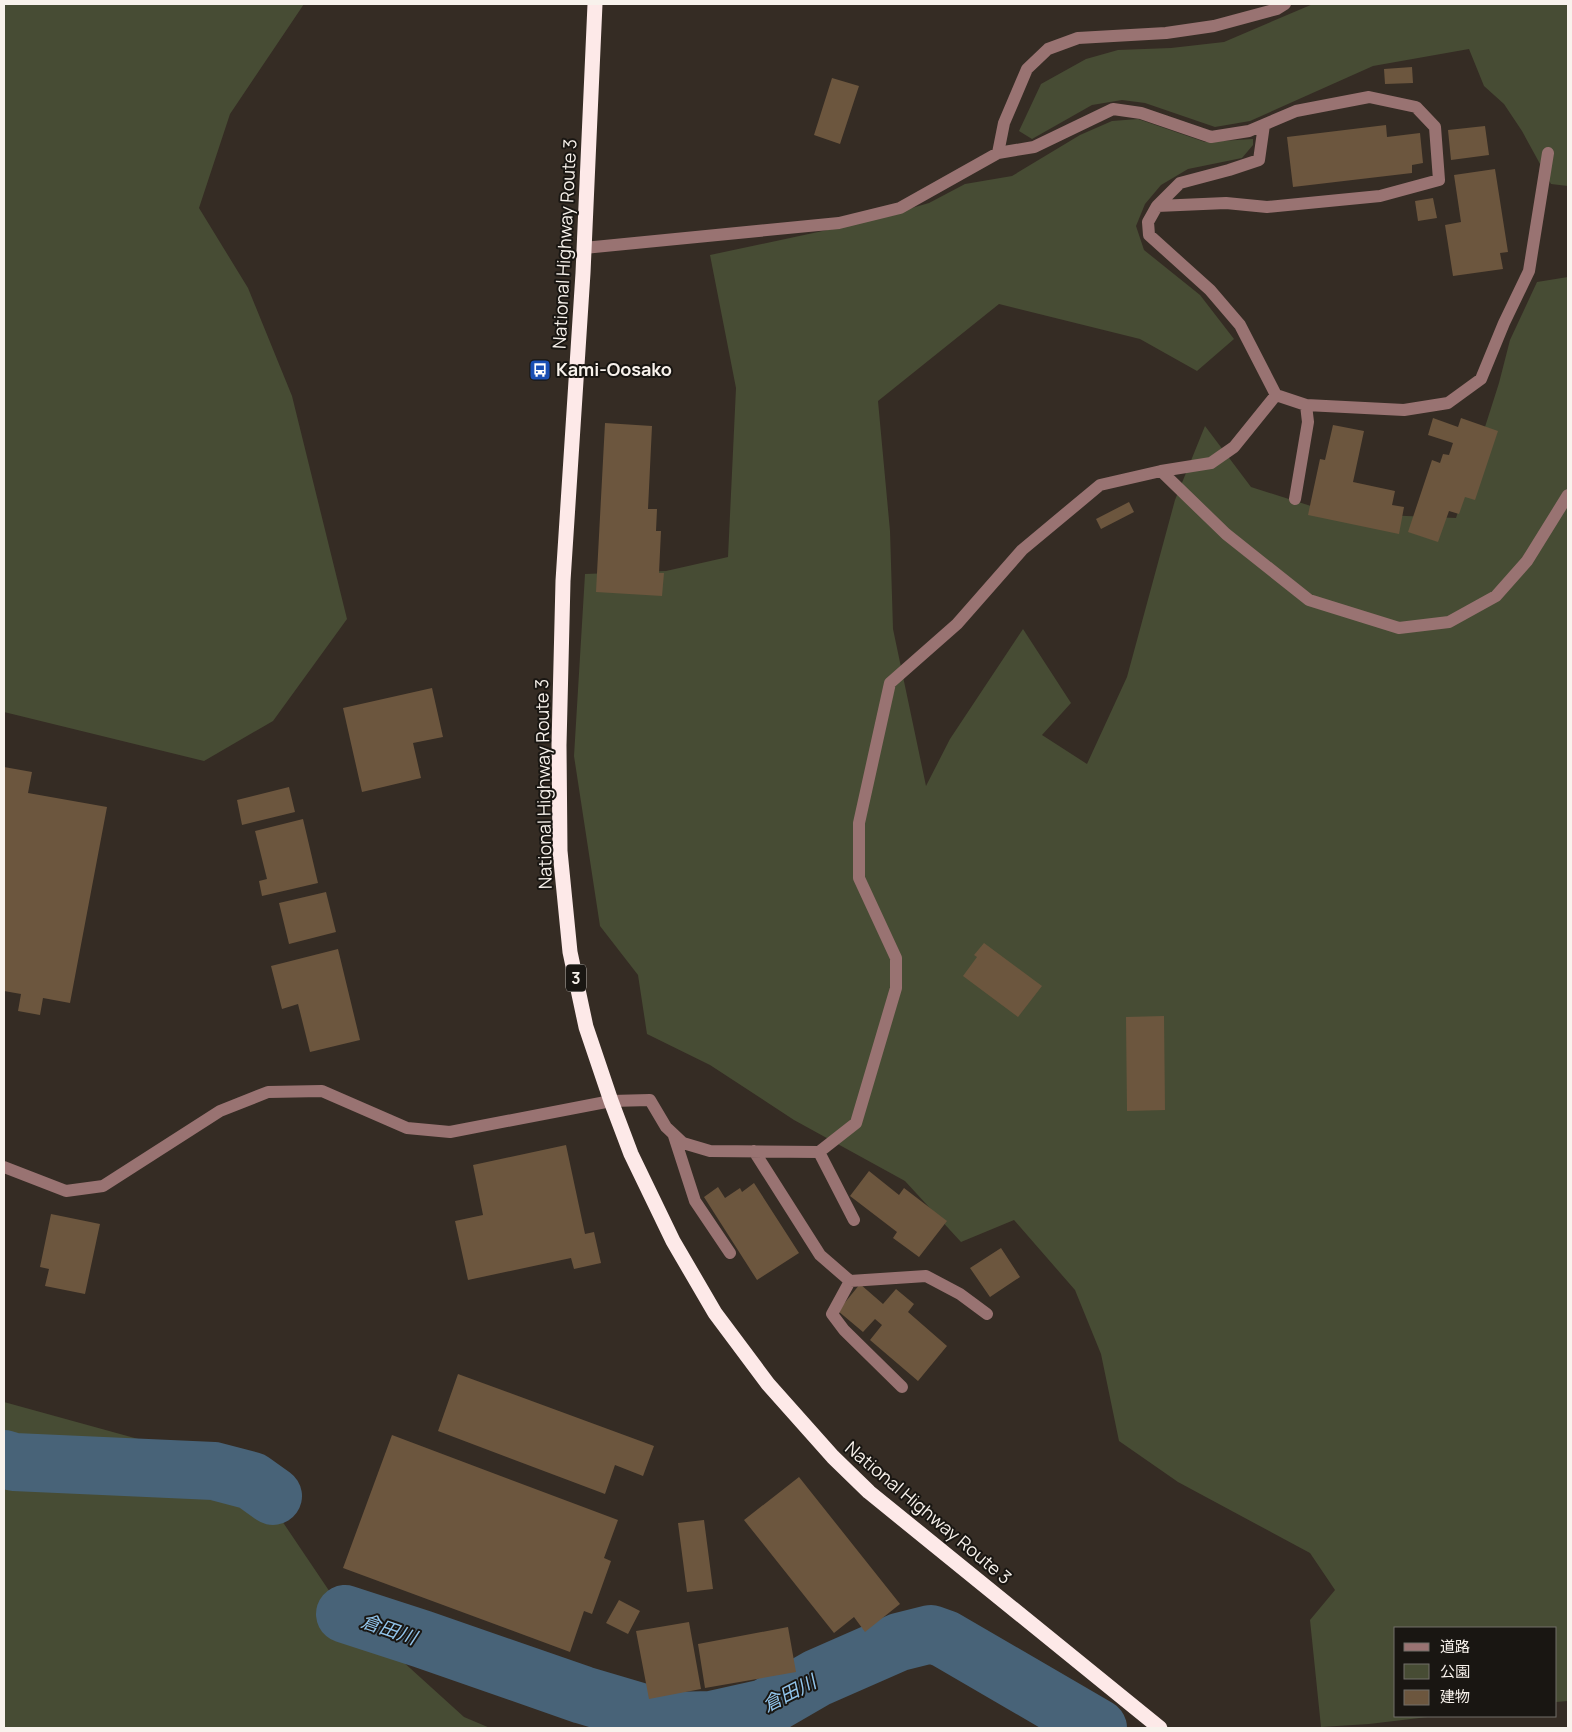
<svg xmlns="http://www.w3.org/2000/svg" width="1572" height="1732" font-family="Manrope,'Noto Sans JP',sans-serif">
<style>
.green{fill:#474c34}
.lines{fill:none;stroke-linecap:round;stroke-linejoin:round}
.river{stroke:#486378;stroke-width:58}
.building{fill:#6c563e}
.minor{stroke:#997372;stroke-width:12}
.highway{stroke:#fde9e8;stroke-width:15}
.labels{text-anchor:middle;stroke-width:4;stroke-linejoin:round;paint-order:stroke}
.shield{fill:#191612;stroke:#b5b0ab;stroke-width:1}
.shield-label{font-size:16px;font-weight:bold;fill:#f8f2ec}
.street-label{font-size:18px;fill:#f8f2ec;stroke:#191612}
.poi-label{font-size:18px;font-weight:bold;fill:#f8f2ec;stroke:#191612;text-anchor:start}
.water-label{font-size:19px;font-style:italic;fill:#92c5ec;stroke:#191612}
</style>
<rect width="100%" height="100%" fill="#352c24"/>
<path class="green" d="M 4,4 L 304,4 L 230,114 L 199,208 L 248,288 L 292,396 L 347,619 L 273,721 L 204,761 L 4,712 Z
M 1313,4 L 1568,4 L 1568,186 L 1551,184 L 1522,131 L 1504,104 L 1484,86 L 1469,49 L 1373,66 L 1250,121 L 1215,127 L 1145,103 L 1122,100 L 1092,105 L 1032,139 L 1019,131 L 1041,84 L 1086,59 L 1118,50 L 1171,48 L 1224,42 Z
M 1138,119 L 1205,142 L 1253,139 L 1253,145 L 1242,158 L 1188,169 L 1161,185 L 1145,204 L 1136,226 L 1144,250 L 1200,295 L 1234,339 L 1197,371 L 1140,339 L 999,304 L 878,401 L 890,531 L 893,629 L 926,786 L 950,739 L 1023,629 L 1071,703 L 1042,735 L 1087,764 L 1127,677 L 1175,500 L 1205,426 L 1251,487 L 1333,513 L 1456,518 L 1499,383 L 1510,340 L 1537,282 L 1568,277 L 1568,1701 L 1556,1702 L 1556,1628 L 1396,1628 L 1396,1716 L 1436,1716 L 1369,1724 L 1321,1727 L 1310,1620 L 1335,1590 L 1310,1553 L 1178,1482 L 1119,1441 L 1101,1354 L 1075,1290 L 1014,1220 L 961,1242 L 905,1181 L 794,1120 L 710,1065 L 647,1034 L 638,975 L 600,926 L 574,756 L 585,574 L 666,571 L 728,557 L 736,388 L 710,255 L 860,223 L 929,203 L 965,184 L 1012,176 L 1080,135 L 1112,121 Z
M 4,1402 L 247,1469 L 336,1601 L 464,1717 L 490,1728 L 4,1728 Z"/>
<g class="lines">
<path class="river" d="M 4,1459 L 14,1462 L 214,1471 L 252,1481 L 273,1496
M 345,1614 L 422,1639 L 583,1695 L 671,1721 L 711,1720 L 765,1708 L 817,1678 L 899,1642 L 931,1634 L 945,1639 L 1098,1728"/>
</g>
<path class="building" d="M 1412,67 L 1413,83 L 1385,84 L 1384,69 Z
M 832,78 L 859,86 L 840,144 L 814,135 Z
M 1386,125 L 1387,137 L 1420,133 L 1423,163 L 1412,165 L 1412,173 L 1293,187 L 1287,137 Z
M 1485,126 L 1489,155 L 1451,160 L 1448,130 Z
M 1495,169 L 1508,252 L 1500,253 L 1503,269 L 1453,276 L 1445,225 L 1461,222 L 1454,175 Z
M 1433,198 L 1437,218 L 1418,221 L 1415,201 Z
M 1433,418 L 1458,427 L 1461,418 L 1498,431 L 1475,500 L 1465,497 L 1459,514 L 1449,511 L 1438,542 L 1408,532 L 1432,460 L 1440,463 L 1443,454 L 1449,455 L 1453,443 L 1428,435 Z
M 605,423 L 652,426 L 648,509 L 657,509 L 656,531 L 661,531 L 659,573 L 664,573 L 662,596 L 596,592 Z
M 1333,425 L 1364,431 L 1353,482 L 1395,491 L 1392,505 L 1404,507 L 1399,534 L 1308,515 L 1320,459 L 1325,460 Z
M 1129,502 L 1134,512 L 1101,529 L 1096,519 Z
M 432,688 L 443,737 L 413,743 L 421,778 L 362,792 L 343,708 Z
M 4,767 L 32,772 L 28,793 L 107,807 L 70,1003 L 43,998 L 40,1015 L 18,1011 L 21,994 L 4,991 Z
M 289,787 L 295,812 L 242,825 L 237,800 Z
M 303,819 L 318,883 L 262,896 L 259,881 L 267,879 L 255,831 Z
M 326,892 L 336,932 L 289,944 L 279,903 Z
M 984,943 L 1042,986 L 1018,1017 L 963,976 L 977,957 L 974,955 Z
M 338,949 L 360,1040 L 310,1052 L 298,1004 L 282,1009 L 271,966 Z
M 1164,1016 L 1165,1110 L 1127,1111 L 1126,1017 Z
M 566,1145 L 585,1234 L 594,1232 L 601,1263 L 574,1269 L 571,1258 L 468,1280 L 455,1221 L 483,1215 L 473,1165 Z
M 869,1171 L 899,1195 L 904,1188 L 947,1221 L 919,1257 L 893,1238 L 897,1232 L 850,1196 Z
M 754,1183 L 799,1253 L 757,1280 L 704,1197 L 718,1187 L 725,1198 L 740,1188 L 742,1192 Z
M 51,1214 L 100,1224 L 85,1294 L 45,1286 L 49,1269 L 40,1267 Z
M 1001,1248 L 1020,1277 L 990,1297 L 970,1268 Z
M 860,1284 L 883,1304 L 896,1289 L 914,1304 L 908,1312 L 947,1346 L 918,1381 L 870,1340 L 882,1325 L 875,1319 L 863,1332 L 838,1311 Z
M 458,1374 L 654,1446 L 643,1476 L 615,1465 L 605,1494 L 438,1431 Z
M 392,1435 L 618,1520 L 604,1558 L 611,1561 L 592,1614 L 584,1611 L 570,1652 L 343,1568 Z
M 799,1477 L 900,1604 L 865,1632 L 854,1617 L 834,1633 L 744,1520 Z
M 704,1520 L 713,1589 L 687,1592 L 678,1523 Z
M 619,1600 L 640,1611 L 628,1634 L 606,1623 Z
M 689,1622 L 701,1689 L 649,1699 L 636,1631 Z
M 788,1627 L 796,1672 L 705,1688 L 698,1644 Z"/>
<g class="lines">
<path class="minor" d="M 998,153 L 1004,123 L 1027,69 L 1048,49 L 1078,38 L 1166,33 L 1214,26 L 1277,9 L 1285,4
M 1157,206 L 1180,183 L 1229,170 L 1259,160 L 1264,125
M 584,248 L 839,223 L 900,208 L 998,153 L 1034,147 L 1113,109 L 1141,113 L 1211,137 L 1249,131 L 1296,111 L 1369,97 L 1416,107 L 1435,127 L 1439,180 L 1380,196 L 1267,207 L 1226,203 L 1157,206 L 1148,222 L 1149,235 L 1210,290 L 1240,325 L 1276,395 L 1306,405 L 1308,422 L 1295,499
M 1276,395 L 1234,447 L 1211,463 L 1161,471 L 1226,534 L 1309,600 L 1399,628 L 1449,622 L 1496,596 L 1527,561 L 1568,495
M 1306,405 L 1404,410 L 1448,403 L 1481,379 L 1504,323 L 1529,271 L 1548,153
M 674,1136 L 695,1201 L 730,1253
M 754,1151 L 820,1255 L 850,1281 L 926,1276 L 960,1294 L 987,1314
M 819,1152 L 854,1220
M 4,1167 L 66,1191 L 103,1186 L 220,1111 L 268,1092 L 322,1091 L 407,1128 L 450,1132 L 611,1101 L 650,1100 L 666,1127 L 683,1143 L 710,1151 L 819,1152 L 856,1123 L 896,988 L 896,958 L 859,878 L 859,823 L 890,683 L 957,624 L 1022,550 L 1100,485 L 1161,471
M 850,1281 L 832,1314 L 844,1330 L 902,1387"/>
<path class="highway" d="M 595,4 L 583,273 L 563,581 L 559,745 L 560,851 L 570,952 L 586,1027 L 611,1101 L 631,1154 L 673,1241 L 715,1313 L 768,1384 L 833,1457 L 869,1492 L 1160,1728"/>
</g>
<defs>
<g id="bus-square" transform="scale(1.125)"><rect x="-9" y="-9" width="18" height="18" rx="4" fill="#1a4fb4" stroke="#191612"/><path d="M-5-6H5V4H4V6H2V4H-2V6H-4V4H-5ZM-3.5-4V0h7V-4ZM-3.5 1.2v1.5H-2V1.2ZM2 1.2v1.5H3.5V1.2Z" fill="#fff"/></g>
</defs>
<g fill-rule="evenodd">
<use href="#bus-square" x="540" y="370"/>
</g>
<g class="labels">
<rect class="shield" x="566" y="964.5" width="20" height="27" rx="4"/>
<g class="shield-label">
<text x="576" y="984">3</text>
</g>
<g class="street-label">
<text transform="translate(565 244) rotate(-87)" y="6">National Highway Route 3</text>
<text transform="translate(544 784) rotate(-91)" y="6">National Highway Route 3</text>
<text transform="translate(928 1513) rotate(40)" y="6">National Highway Route 3</text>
</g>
<g class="poi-label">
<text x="556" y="376">Kami-Oosako</text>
</g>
<g class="water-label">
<text transform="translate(389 1629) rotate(19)" y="7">倉田川</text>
<text transform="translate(789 1693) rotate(-27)" y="7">倉田川</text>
</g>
</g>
<rect width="1572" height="1732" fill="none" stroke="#f8f2ec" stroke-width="10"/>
<rect x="1394" y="1627" width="162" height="90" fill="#191612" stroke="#726e69"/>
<rect x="1404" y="1643" width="25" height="8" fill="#997372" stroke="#726e69"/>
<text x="1440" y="1652" font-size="15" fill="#f8f2ec">道路</text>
<rect x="1404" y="1664" width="25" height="15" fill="#474c34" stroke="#726e69"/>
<text x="1440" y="1677" font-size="15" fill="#f8f2ec">公園</text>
<rect x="1404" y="1690" width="25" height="15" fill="#6c563e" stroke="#726e69"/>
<text x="1440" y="1702" font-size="15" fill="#f8f2ec">建物</text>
</svg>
